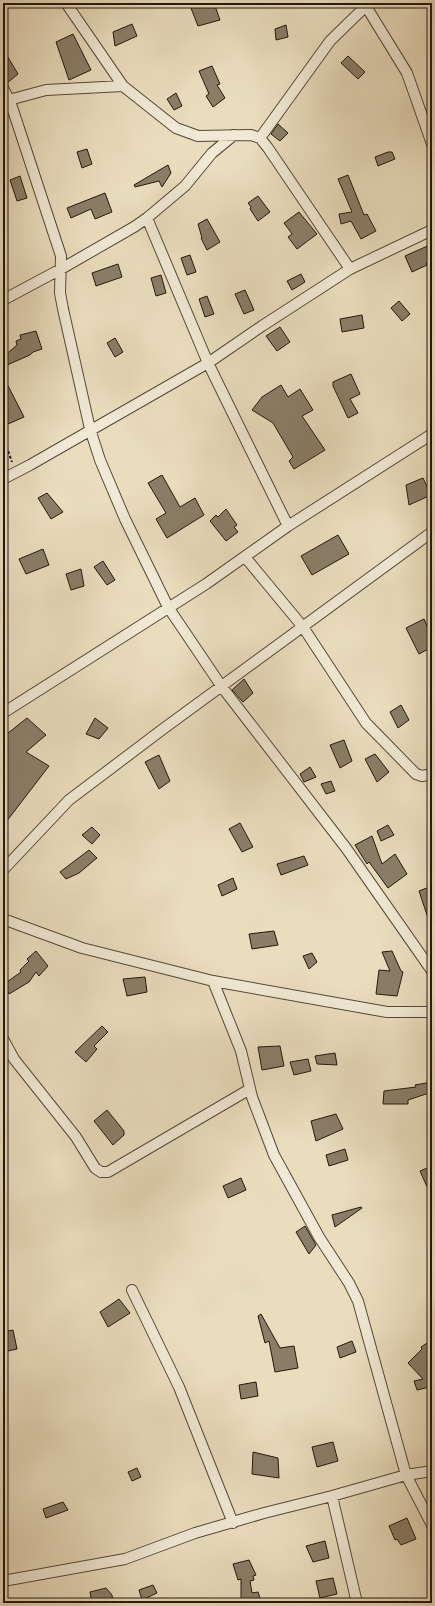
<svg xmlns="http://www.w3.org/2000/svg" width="435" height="1606" font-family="'IM FELL Great Primer',serif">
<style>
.building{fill:#8a7e68;stroke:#22180b}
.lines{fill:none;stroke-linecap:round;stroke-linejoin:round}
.minor-casing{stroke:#544938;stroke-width:12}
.path{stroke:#22180b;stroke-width:2;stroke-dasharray:3 2;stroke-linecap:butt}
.minor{stroke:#f1e9d5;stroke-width:10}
</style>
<rect width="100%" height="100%" fill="#eaddbe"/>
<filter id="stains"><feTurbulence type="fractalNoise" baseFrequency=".005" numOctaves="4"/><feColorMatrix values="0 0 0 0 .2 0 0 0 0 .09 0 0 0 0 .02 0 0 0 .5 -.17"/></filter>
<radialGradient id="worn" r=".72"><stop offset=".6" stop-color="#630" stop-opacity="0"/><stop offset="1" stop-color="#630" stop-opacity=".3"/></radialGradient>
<path class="building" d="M 189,3 L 214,3 L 220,20 L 198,26 Z
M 132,24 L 137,36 L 115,46 L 113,32 Z
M 286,25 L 288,37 L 276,40 L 275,29 Z
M 73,34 L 91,70 L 69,80 L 56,42 Z
M 3,49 L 18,74 L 7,83 L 3,77 Z
M 348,56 L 365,72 L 358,79 L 341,63 Z
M 212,66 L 220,84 L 217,85 L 225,98 L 213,107 L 206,96 L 209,94 L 199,71 Z
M 176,93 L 182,106 L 174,110 L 167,99 Z
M 278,124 L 288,133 L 280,141 L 271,134 Z
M 87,149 L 92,164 L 82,168 L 77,152 Z
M 388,152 L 392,152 L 395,159 L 378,166 L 375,157 Z
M 168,165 L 171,173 L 162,187 L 159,181 L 135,187 L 134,185 Z
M 348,175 L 364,215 L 367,214 L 376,231 L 361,239 L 351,221 L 341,224 L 339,214 L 352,212 L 338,179 Z
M 20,176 L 27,198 L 17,201 L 10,180 Z
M 105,193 L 112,212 L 95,219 L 91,209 L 71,218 L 67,208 Z
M 258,196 L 270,212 L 258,221 L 250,209 L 251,207 L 248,203 Z
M 299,212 L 317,234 L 297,249 L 288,237 L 292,234 L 284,223 Z
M 207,219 L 220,242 L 207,250 L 201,238 L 202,238 L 198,224 Z
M 432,244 L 432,261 L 426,263 L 427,265 L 412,272 L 405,256 Z
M 190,255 L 196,272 L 187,275 L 181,258 Z
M 118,264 L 122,277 L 96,286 L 92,273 Z
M 301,274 L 305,282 L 292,290 L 287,281 Z
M 161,275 L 166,293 L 156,296 L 151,278 Z
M 245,290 L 254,310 L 244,314 L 235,294 Z
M 207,296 L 214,314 L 205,317 L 199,299 Z
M 399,301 L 410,314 L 402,321 L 391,308 Z
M 362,315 L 364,328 L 342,332 L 340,319 Z
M 280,327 L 290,342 L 277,351 L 266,336 Z
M 36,331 L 42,349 L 33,352 L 30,355 L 7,365 L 3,357 L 17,345 L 16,341 L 21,339 L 20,335 Z
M 115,338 L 123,352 L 115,357 L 107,343 Z
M 351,374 L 360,394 L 350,399 L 358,413 L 348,418 L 333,386 L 333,382 Z
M 3,376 L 24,417 L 8,424 L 3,413 Z
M 281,385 L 288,397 L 300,389 L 313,410 L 302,416 L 325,450 L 294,469 L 289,461 L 293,457 L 273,423 L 252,410 L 262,397 Z
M 162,475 L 180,507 L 195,498 L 204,515 L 167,538 L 156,519 L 166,513 L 148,483 Z
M 423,478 L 431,495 L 409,505 L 406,485 Z
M 47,493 L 63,512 L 51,519 L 38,498 Z
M 226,509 L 237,525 L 234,527 L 238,532 L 226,541 L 210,521 L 216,515 L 218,517 Z
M 338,535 L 349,554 L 312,575 L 301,556 Z
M 43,549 L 49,565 L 26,574 L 19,559 Z
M 103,561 L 115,580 L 107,585 L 94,567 Z
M 81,569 L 84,586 L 71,590 L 66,574 Z
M 424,619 L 432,637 L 432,647 L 419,654 L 406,628 Z
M 244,679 L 253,693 L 243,702 L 232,690 Z
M 401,705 L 409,720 L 398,728 L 390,712 Z
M 27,718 L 46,735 L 26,752 L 49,766 L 3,826 L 3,737 Z
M 95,718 L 108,728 L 99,739 L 86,734 Z
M 344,740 L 352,761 L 340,768 L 330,745 Z
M 375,754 L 389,772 L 377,782 L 365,759 Z
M 159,755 L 170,781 L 159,789 L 145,762 Z
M 310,767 L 316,777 L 304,782 L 300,774 Z
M 331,781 L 335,791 L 326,794 L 321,784 Z
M 240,823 L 253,847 L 242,852 L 229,829 Z
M 388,825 L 394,835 L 381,841 L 377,831 Z
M 92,827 L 100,835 L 92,844 L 82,835 Z
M 372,836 L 382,864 L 395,854 L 407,874 L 388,888 L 369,862 L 367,864 L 355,845 Z
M 89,850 L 97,858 L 79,873 L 66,879 L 60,872 Z
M 304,856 L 308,865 L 281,875 L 277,864 Z
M 233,878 L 237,889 L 222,896 L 218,885 Z
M 432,886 L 432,924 L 430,924 L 419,891 Z
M 274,931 L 278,945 L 252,949 L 249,934 Z
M 36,951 L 48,966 L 39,976 L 36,972 L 29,982 L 9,994 L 4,984 L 21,972 L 20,970 L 29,961 L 27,959 Z
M 392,951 L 401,971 L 403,972 L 397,996 L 376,994 L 379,970 L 390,971 L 382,952 Z
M 312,953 L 317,962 L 309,969 L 303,956 Z
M 145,977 L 147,992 L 127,996 L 123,979 Z
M 102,1026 L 108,1032 L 94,1046 L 97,1049 L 86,1062 L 75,1052 Z
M 280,1046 L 284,1066 L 262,1070 L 258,1047 Z
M 335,1053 L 337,1065 L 317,1064 L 315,1056 Z
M 308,1059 L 311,1071 L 294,1075 L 290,1062 Z
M 432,1082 L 432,1092 L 408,1100 L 408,1104 L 383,1104 L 384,1091 L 416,1087 L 415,1085 Z
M 107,1110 L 124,1131 L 124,1135 L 113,1145 L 94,1121 Z
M 336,1114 L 343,1129 L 316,1141 L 311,1121 Z
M 345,1149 L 348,1160 L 329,1166 L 326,1155 Z
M 432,1166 L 432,1198 L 420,1171 Z
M 241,1178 L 246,1190 L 228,1198 L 223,1186 Z
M 361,1207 L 362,1208 L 335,1227 L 332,1215 Z
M 305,1226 L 316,1245 L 309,1254 L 296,1232 Z
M 119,1299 L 130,1313 L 108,1327 L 100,1312 Z
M 261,1314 L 280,1348 L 294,1346 L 298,1368 L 275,1372 L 269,1341 L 265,1343 L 258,1316 Z
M 13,1330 L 17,1349 L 3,1352 L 3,1332 Z
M 432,1340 L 432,1389 L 430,1387 L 417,1390 L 414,1381 L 423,1379 L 408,1363 L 422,1349 L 421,1347 Z
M 352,1341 L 356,1352 L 340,1358 L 337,1347 Z
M 256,1382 L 258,1396 L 241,1399 L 239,1385 Z
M 333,1442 L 338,1461 L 317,1467 L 312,1447 Z
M 253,1452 L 278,1458 L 279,1478 L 252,1474 Z
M 137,1468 L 141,1477 L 132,1481 L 128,1472 Z
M 63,1502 L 68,1510 L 46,1518 L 43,1509 Z
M 407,1518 L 416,1539 L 401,1545 L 397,1539 L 395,1540 L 389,1526 Z
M 325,1541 L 329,1558 L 313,1562 L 306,1546 Z
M 249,1560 L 256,1575 L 253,1576 L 254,1580 L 250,1581 L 252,1593 L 258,1592 L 261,1601 L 256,1603 L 241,1603 L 241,1579 L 238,1580 L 233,1564 Z
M 333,1578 L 337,1594 L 320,1598 L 316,1581 Z
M 153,1585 L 157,1593 L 142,1600 L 139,1590 Z
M 106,1588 L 112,1595 L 113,1603 L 92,1603 L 90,1592 Z"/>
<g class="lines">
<g class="minor-casing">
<path id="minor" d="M 66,3 L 123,86 L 176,128 L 198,136 L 251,135 L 260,138 L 268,148 L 350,269
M 364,3 L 407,73 L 432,144
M 3,88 L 10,101 L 61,256 L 60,293 L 63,309 L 90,429 L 100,460 L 125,519 L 168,607 L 222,687 L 346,848 L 432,971
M 5,101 L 46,90 L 123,86
M 260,138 L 330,41 L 369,3
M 147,218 L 208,363 L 288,526
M 3,300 L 61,269 L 134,227 L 147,218 L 185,186 L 212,153 L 234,135
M 3,479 L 30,465 L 208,363 L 262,326 L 350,269 L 432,230
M 245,557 L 303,627 L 366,723 L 416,774 L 422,776 L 432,774
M 3,713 L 206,584 L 288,526 L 432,434
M 3,870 L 69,800 L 163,729 L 432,532
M 3,919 L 82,948 L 213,981 L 241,1051 L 252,1097 L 274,1155 L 319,1237 L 349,1283 L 358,1301 L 406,1475 L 432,1525
M 213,981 L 387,1012 L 432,1012
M 3,1039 L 14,1059 L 76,1137 L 95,1168 L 101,1172 L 108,1172 L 250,1089
M 132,1290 L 179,1387 L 233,1523
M 332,1496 L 357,1603
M 3,1581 L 125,1559 L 195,1533 L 264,1513 L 332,1496 L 406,1475 L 432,1471"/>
</g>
<path class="path" d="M 3,437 L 12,462"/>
<use href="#minor" class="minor"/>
</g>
<rect width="435" height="1606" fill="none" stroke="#eaddbe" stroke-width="16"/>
<rect x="4" y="4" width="427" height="1598" fill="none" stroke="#22180b" stroke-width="2"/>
<rect x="8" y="8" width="419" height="1590" fill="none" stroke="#22180b"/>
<rect width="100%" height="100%" filter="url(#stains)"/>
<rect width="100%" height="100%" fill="url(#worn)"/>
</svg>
